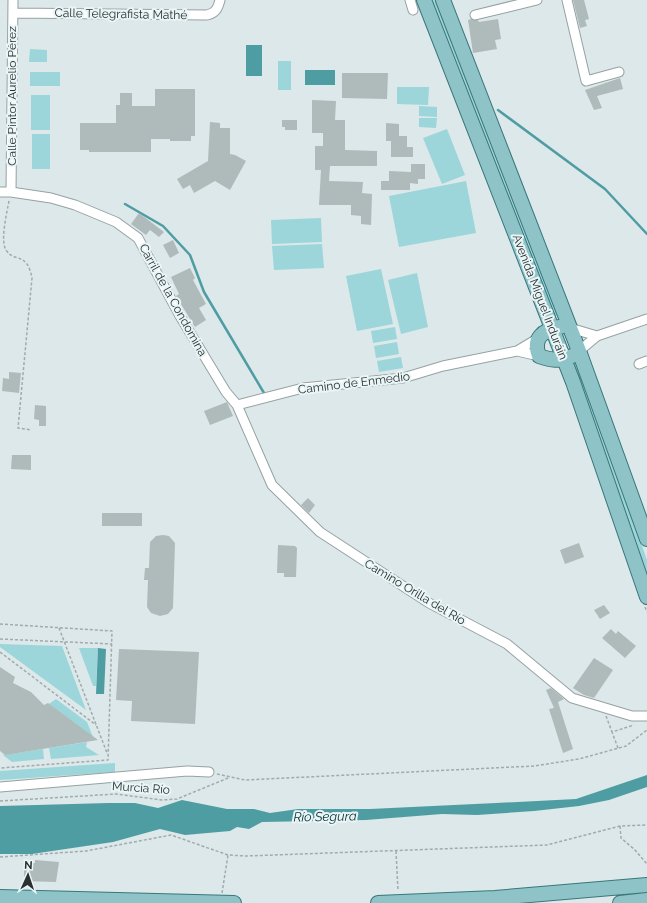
<svg xmlns="http://www.w3.org/2000/svg" width="647" height="903" font-family="Raleway,sans-serif">
<style>
.green{fill:#9cd6da}
.water{fill:#4e9da3}
.lines{fill:none;stroke-linecap:round;stroke-linejoin:round}
.stream{stroke:#4e9da3;stroke-width:2.5}
.building{fill:#afbabb}
.minor-casing{stroke:#96a2a2;stroke-width:11}
.primary-casing{stroke:#3a767b;stroke-width:16}
.path{stroke:#a1abac;stroke-width:1.5;stroke-dasharray:3 2;stroke-linecap:butt}
.minor{stroke:#fff;stroke-width:9}
.primary{stroke:#8ec4c8;stroke-width:14}
.labels{text-anchor:middle;stroke-width:4;stroke-linejoin:round;paint-order:stroke}
.street-label{font-size:12px;fill:#2b3030;stroke:#e9f5f6}
.water-label{font-size:13px;font-style:italic;fill:#062f32;stroke:#e9f5f6}
</style>
<rect width="100%" height="100%" fill="#dce8e9"/>
<path class="green" d="M 431,0 L 436,0 L 558,314 L 556,316 L 554,316 Z
M 30,49 L 47,50 L 47,62 L 29,62 Z
M 278,61 L 291,61 L 291,90 L 278,90 Z
M 30,72 L 60,72 L 60,86 L 30,86 Z
M 397,87 L 429,87 L 428,105 L 397,104 Z
M 31,95 L 50,95 L 50,130 L 31,130 Z
M 419,106 L 437,107 L 437,117 L 419,116 Z
M 419,118 L 437,118 L 436,128 L 419,127 Z
M 447,129 L 465,175 L 442,184 L 423,138 Z
M 32,134 L 50,134 L 50,169 L 32,169 Z
M 466,181 L 476,233 L 399,247 L 389,196 Z
M 321,218 L 322,242 L 272,244 L 271,220 Z
M 322,244 L 324,268 L 274,270 L 272,246 Z
M 381,269 L 393,324 L 357,331 L 346,276 Z
M 417,273 L 428,327 L 401,334 L 388,280 Z
M 395,327 L 397,339 L 373,343 L 371,331 Z
M 397,342 L 399,354 L 376,358 L 374,346 Z
M 401,357 L 403,368 L 379,372 L 377,361 Z
M 577,360 L 647,560 L 647,578 L 612,473 L 570,362 Z
M 0,644 L 62,646 L 86,710 L 0,647 Z
M 79,648 L 98,648 L 96,686 L 93,686 Z
M 56,699 L 87,722 L 93,737 L 49,704 Z
M 87,742 L 86,747 L 99,755 L 51,759 L 49,748 Z
M 43,749 L 44,759 L 12,762 L 3,755 Z
M 115,763 L 115,772 L 0,780 L 0,771 Z"/>
<path class="water" d="M 246,45 L 262,45 L 262,76 L 246,76 Z
M 305,70 L 335,70 L 335,85 L 305,85 Z
M 98,648 L 106,649 L 104,694 L 96,694 Z
M 647,775 L 647,787 L 609,800 L 579,806 L 534,811 L 477,815 L 442,814 L 366,820 L 262,822 L 249,829 L 237,827 L 230,831 L 185,835 L 160,829 L 113,842 L 32,854 L 0,854 L 0,806 L 109,803 L 135,803 L 158,808 L 182,800 L 227,809 L 254,809 L 270,813 L 298,809 L 370,809 L 496,803 L 576,799 Z"/>
<g class="lines">
<path class="stream" d="M 498,110 L 605,189 L 647,234
M 125,204 L 163,226 L 190,255 L 204,292 L 264,393"/>
</g>
<path class="building" d="M 573,0 L 584,0 L 589,19 L 585,20 L 587,26 L 580,28 Z
M 471,19 L 478,20 L 479,22 L 498,19 L 501,39 L 495,40 L 497,49 L 473,53 L 468,20 Z
M 342,73 L 388,73 L 387,99 L 342,98 Z
M 620,78 L 623,89 L 597,96 L 602,108 L 594,110 L 585,90 Z
M 155,89 L 195,89 L 195,136 L 191,136 L 191,141 L 170,141 L 170,139 L 151,139 L 151,152 L 89,152 L 89,150 L 80,150 L 80,123 L 116,123 L 116,105 L 120,105 L 120,93 L 132,93 L 132,106 L 155,106 Z
M 312,100 L 336,101 L 335,120 L 345,120 L 345,150 L 377,151 L 377,166 L 330,166 L 329,181 L 363,182 L 362,193 L 372,194 L 371,225 L 361,224 L 361,216 L 351,215 L 351,205 L 319,205 L 321,170 L 315,170 L 315,146 L 323,146 L 323,133 L 312,133 Z
M 282,120 L 297,120 L 297,130 L 285,130 L 285,127 L 282,127 Z
M 210,122 L 220,123 L 220,128 L 230,128 L 230,154 L 235,155 L 246,161 L 230,190 L 215,181 L 194,193 L 190,185 L 183,189 L 177,179 L 208,161 Z
M 386,123 L 399,124 L 399,136 L 407,136 L 407,147 L 413,147 L 413,157 L 391,157 L 391,141 L 386,141 Z
M 411,164 L 425,164 L 425,179 L 418,179 L 418,184 L 410,183 L 410,190 L 381,190 L 381,181 L 389,181 L 389,171 L 411,172 Z
M 139,213 L 164,232 L 159,237 L 150,230 L 146,235 L 131,224 Z
M 173,240 L 179,253 L 170,258 L 163,245 Z
M 190,268 L 195,278 L 193,280 L 206,304 L 199,308 L 206,320 L 195,327 L 176,296 L 179,294 L 171,277 Z
M 9,372 L 21,373 L 19,393 L 2,391 L 3,378 L 9,379 Z
M 227,402 L 233,416 L 210,425 L 204,411 Z
M 35,405 L 46,406 L 46,426 L 39,426 L 39,420 L 34,419 Z
M 12,455 L 31,455 L 31,470 L 11,469 Z
M 308,498 L 315,505 L 309,513 L 301,505 Z
M 102,513 L 142,513 L 142,526 L 102,526 Z
M 163,535 L 169,536 L 175,543 L 173,608 L 168,614 L 160,616 L 151,613 L 147,607 L 148,580 L 144,580 L 145,568 L 149,568 L 150,542 L 156,536 Z
M 579,543 L 584,557 L 565,564 L 560,550 Z
M 278,545 L 295,546 L 297,548 L 296,577 L 284,577 L 284,573 L 277,573 Z
M 604,605 L 610,613 L 600,619 L 594,610 Z
M 611,629 L 616,634 L 618,631 L 636,646 L 625,658 L 602,638 Z
M 119,649 L 199,652 L 195,724 L 131,721 L 132,701 L 116,700 Z
M 594,658 L 613,670 L 594,698 L 584,695 L 573,688 Z
M 0,667 L 15,677 L 13,683 L 31,692 L 44,705 L 48,703 L 98,740 L 5,755 L 0,751 Z
M 551,688 L 564,699 L 558,702 L 573,749 L 563,753 L 549,709 L 554,708 L 546,690 Z
M 35,860 L 59,862 L 56,882 L 24,881 L 24,870 L 29,869 L 30,863 L 35,863 Z"/>
<g class="lines">
<g class="minor-casing">
<path id="minor" d="M 410,0 L 413,10
M 567,0 L 586,81 L 619,72
M 13,13 L 207,15 C 216,13 218,8 220,0
M 475,15 L 537,0
M 0,192 L 11,192 L 51,198 L 75,205 L 116,222 L 138,238 L 180,316 L 226,392 L 237,405 L 272,485 L 320,532 L 429,603 L 507,644 L 572,698 L 632,716 L 647,716
M 11,192 L 13,0
M 570,328 L 597,336
M 517,351 L 539,356
M 579,351 L 597,336 L 647,319
M 639,364 L 647,361
M 237,405 L 303,388 L 403,378 L 443,366 L 517,351 L 537,339
M 0,787 L 187,771 L 209,772"/>
</g>
<g class="primary-casing">
<path id="primary" d="M 424,0 L 573,382 L 647,597
M 443,0 L 579,351 L 647,539
M 560,327 C 543,330 532,338 539,356 C 551,360 559,362 572,356
M 0,897 L 234,903
M 378,903 L 495,898 L 647,885
M 620,903 L 647,900"/>
</g>
<path class="path" d="M 9,201 C 7,212 0,241 6,250 C 14,263 27,251 32,278 L 18,428 L 31,430
M 645,607 L 647,612
M 0,624 L 112,631 L 108,760 L 0,768
M 59,628 L 107,753
M 0,639 L 112,644
M 0,652 L 96,725
M 606,716 L 612,732
M 618,748 L 612,732 L 634,725
M 217,774 L 245,780 L 534,766 L 579,759 L 626,746 L 647,730
M 0,801 L 116,794 L 162,800 L 177,799 L 228,778
M 620,826 L 621,838 L 635,850 L 647,864
M 396,851 L 398,891
M 0,857 L 86,851 L 171,835 L 228,855 L 246,856 L 547,845 L 620,826 L 647,825
M 222,893 L 228,855"/>
<use href="#minor" class="minor"/>
<use href="#primary" class="primary"/>
</g>
<g class="labels">
<g class="street-label">
<text transform="translate(121 14) rotate(1)" y="4">Calle Telegrafista Mathé</text>
<text transform="translate(12 96) rotate(-90)" y="4">Calle Pintor Aurelio Pérez</text>
<text transform="translate(540 297) rotate(69)" y="4">Avenida Miguel Induráin</text>
<text transform="translate(173 300) rotate(61)" y="4">Carril de la Condomina</text>
<text transform="translate(354 383) rotate(-7)" y="4">Camino de Enmedio</text>
<text transform="translate(415 592) rotate(31)" y="4">Camino Orilla del Río</text>
<text transform="translate(141 788) rotate(4)" y="4">Murcia Río</text>
</g>
<g class="water-label">
<text transform="translate(325 816) rotate(-1)" y="5">Río Segura</text>
</g>
</g>
<g transform="translate(28 875) rotate(3)" stroke="#e9f5f6" stroke-width="3" paint-order="stroke">
<path d="M0-3L7 15L0 10L-7 15Z" fill="#2b3030"/>
<text y="-6" font-size="11" font-weight="bold" text-anchor="middle" fill="#2b3030">N</text>
</g>
</svg>
